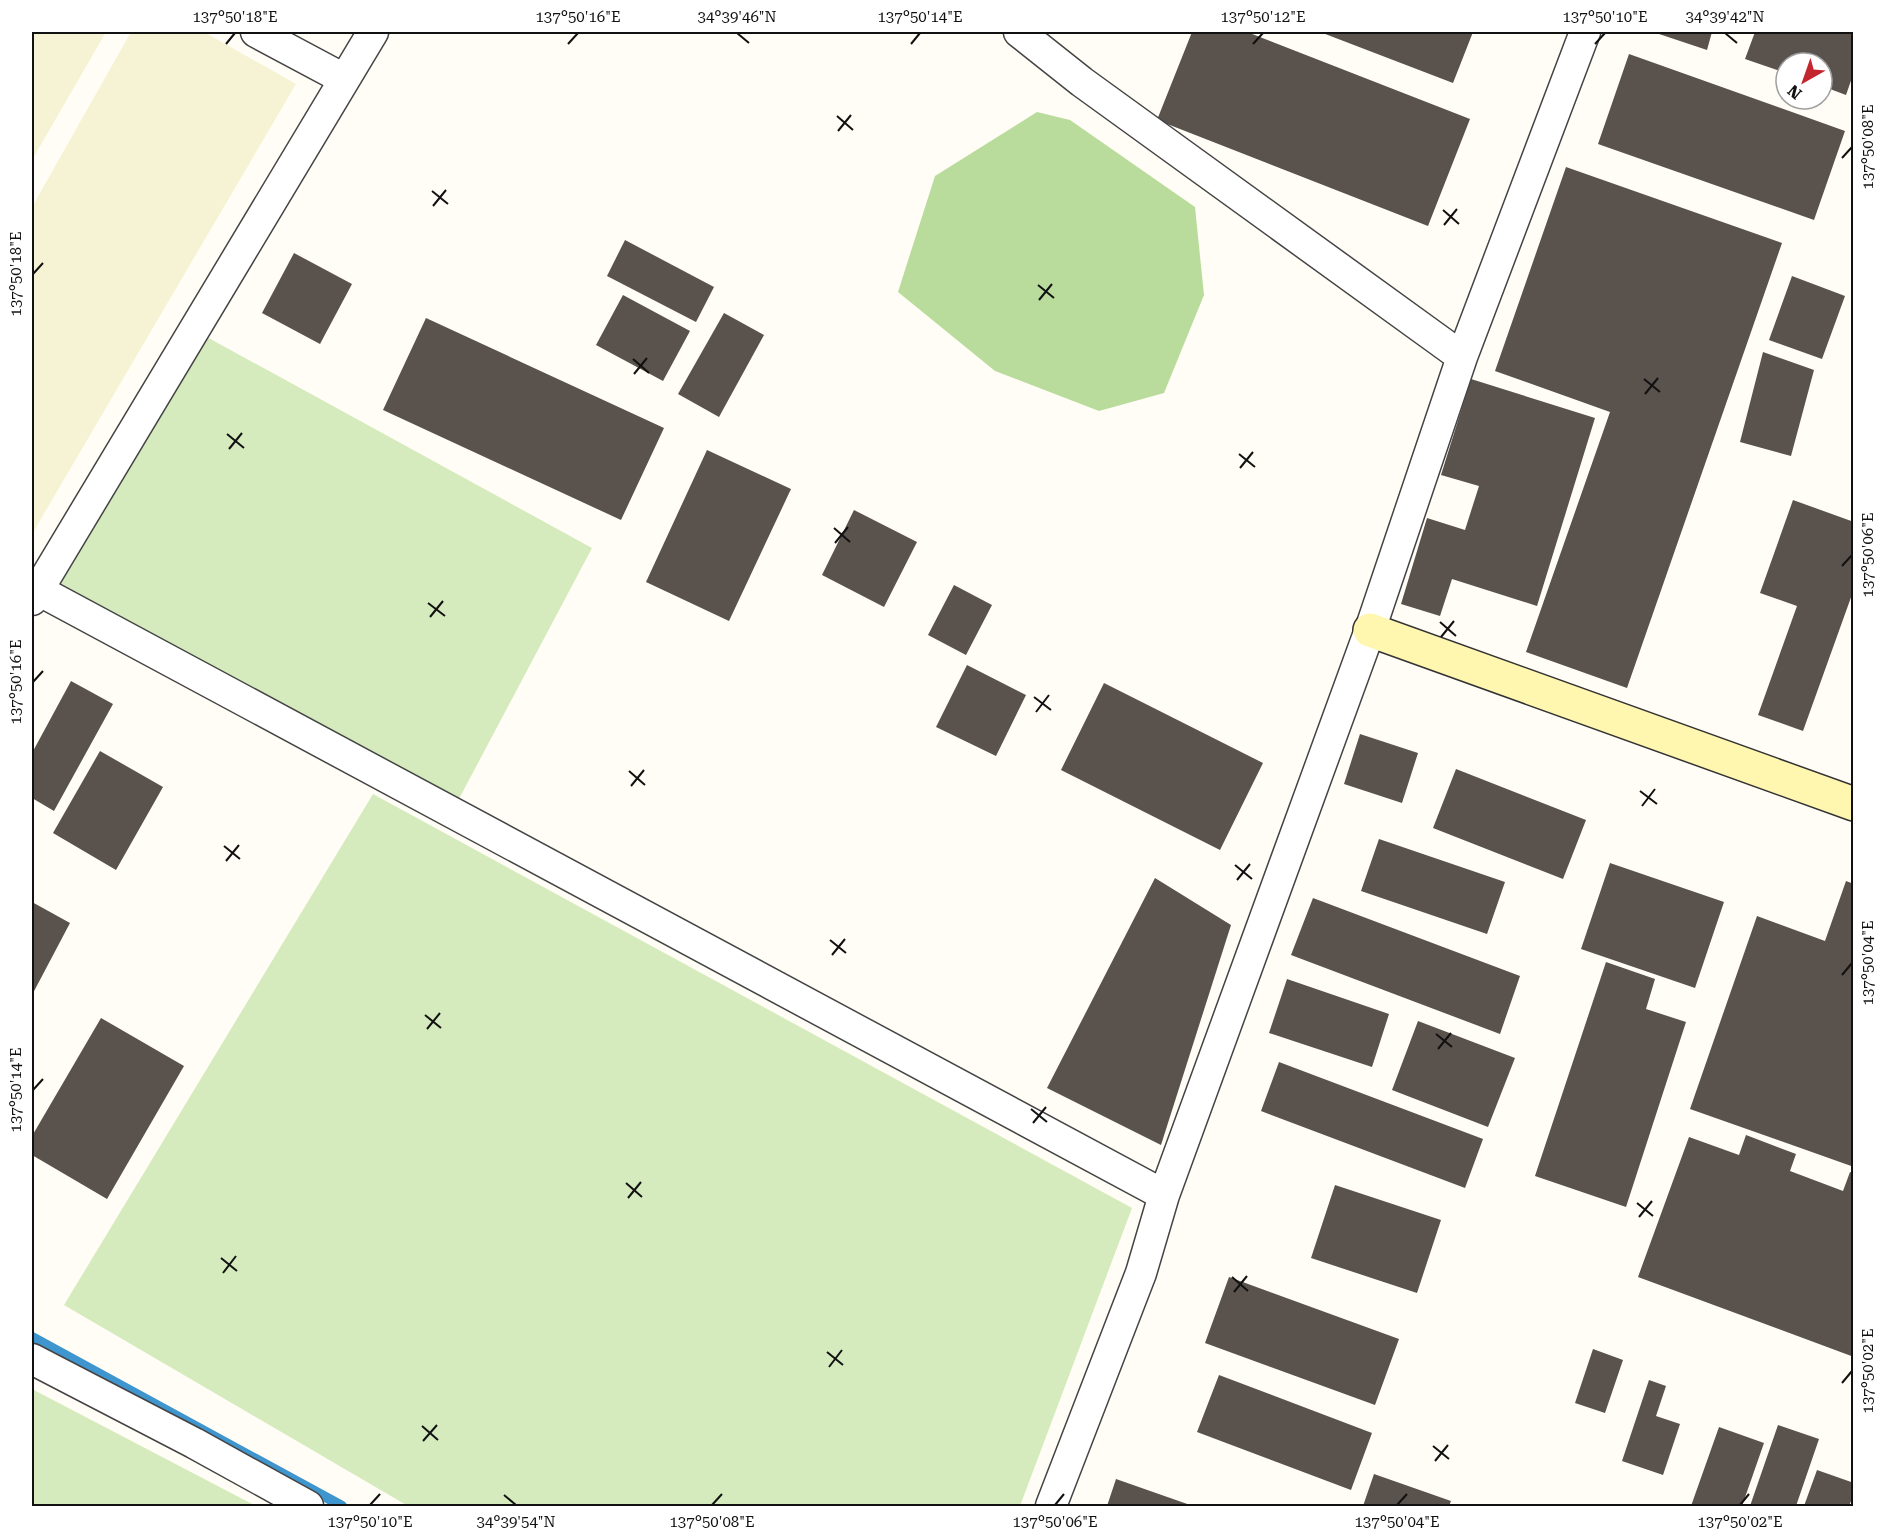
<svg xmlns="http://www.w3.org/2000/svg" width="1885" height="1538" font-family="'Roboto Serif',serif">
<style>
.farmland{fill:#f6f3d4}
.green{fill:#d5ebbd}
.forest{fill:#b9dc9c}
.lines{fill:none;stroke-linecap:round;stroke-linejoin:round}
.stream{stroke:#3f96cf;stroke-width:10}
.building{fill:#5a524d}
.street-casing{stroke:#444;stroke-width:33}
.secondary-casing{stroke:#333;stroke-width:36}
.street{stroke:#fff;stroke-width:30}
.secondary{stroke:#fff6b0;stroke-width:33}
.ticks{fill:none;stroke:#111;stroke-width:2}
.neatline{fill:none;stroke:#111;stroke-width:2}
.ticks-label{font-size:15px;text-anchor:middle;fill:#111}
</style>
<rect width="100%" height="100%" fill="#fffdf5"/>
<path class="farmland" d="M 32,32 L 106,32 L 32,160 Z
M 131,32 L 204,32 L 296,84 L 32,534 L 32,207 Z"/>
<path class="green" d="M 194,330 L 592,548 L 452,812 L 38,590 Z
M 373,794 L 1132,1208 L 1020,1506 L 408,1506 L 64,1305 Z
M 32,1389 L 256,1506 L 32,1506 Z"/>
<path class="forest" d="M 1037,112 L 1070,120 L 1195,207 L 1204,295 L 1164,393 L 1099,411 L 995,371 L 898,292 L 935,176 Z"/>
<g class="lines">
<path class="stream" d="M 32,1337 L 342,1506"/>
</g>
<path class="building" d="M 1192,32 L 1247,32 L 1470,119 L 1428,226 L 1157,120 Z
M 1320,32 L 1473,32 L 1453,83 Z
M 1653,32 L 1712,32 L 1707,50 Z
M 1755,32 L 1854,32 L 1854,72 L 1846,95 L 1822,86 L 1822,63 L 1786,63 L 1786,73 L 1745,59 Z
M 1629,54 L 1845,131 L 1814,220 L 1598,144 Z
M 1566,167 L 1782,243 L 1627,688 L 1526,652 L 1610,412 L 1495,371 Z
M 625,240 L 714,287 L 696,322 L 607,276 Z
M 294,253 L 352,284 L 320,344 L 262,313 Z
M 1792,276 L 1845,296 L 1822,359 L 1769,340 Z
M 623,295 L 690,331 L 663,381 L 596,345 Z
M 724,313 L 764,335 L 719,417 L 678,394 Z
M 426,318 L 664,428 L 621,520 L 383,410 Z
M 1763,352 L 1814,370 L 1791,456 L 1740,442 Z
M 1471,379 L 1595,418 L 1537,606 L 1452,579 L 1440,616 L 1401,604 L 1427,518 L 1465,530 L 1479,486 L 1441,475 Z
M 707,450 L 791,489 L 729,621 L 646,582 Z
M 1793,500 L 1854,522 L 1854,589 L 1803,731 L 1758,715 L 1797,606 L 1760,593 Z
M 854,510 L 917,542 L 884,607 L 822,575 Z
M 954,585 L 992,605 L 966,655 L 928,635 Z
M 967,665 L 1026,695 L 996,756 L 936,727 Z
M 71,681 L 113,704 L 54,811 L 32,798 L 32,753 Z
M 1104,683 L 1263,763 L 1220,850 L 1061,770 Z
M 1360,734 L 1418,753 L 1402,803 L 1344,784 Z
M 100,751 L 163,787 L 116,870 L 53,833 Z
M 1456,769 L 1586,820 L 1563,879 L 1433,828 Z
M 1379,839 L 1505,882 L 1487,934 L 1361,891 Z
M 1610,863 L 1724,902 L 1695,988 L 1581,949 Z
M 1155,878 L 1231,925 L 1161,1145 L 1047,1088 Z
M 1846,881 L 1854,884 L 1854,1167 L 1690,1109 L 1757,916 L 1825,941 Z
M 1313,898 L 1520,976 L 1500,1034 L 1291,955 Z
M 32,902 L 70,923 L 32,995 Z
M 1606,962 L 1655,979 L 1646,1009 L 1686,1022 L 1626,1207 L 1535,1176 Z
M 1287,979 L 1389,1014 L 1372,1067 L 1269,1033 Z
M 101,1018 L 184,1066 L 107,1199 L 32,1155 L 32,1136 Z
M 1418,1021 L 1515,1058 L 1488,1127 L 1392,1090 Z
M 1279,1062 L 1483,1139 L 1465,1188 L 1261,1111 Z
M 1746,1135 L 1796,1154 L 1790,1171 L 1843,1191 L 1850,1172 L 1854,1173 L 1854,1357 L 1638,1277 L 1689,1137 L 1739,1155 Z
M 1335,1185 L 1441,1220 L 1417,1293 L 1311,1258 Z
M 1229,1277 L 1399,1339 L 1375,1405 L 1205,1343 Z
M 1593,1349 L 1623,1360 L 1605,1413 L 1575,1403 Z
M 1219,1375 L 1372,1433 L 1351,1490 L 1197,1432 Z
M 1649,1380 L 1666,1386 L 1656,1416 L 1680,1424 L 1663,1475 L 1622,1461 Z
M 1778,1425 L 1819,1439 L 1796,1506 L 1750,1506 Z
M 1719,1427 L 1764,1443 L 1742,1506 L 1691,1506 Z
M 1817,1470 L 1854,1483 L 1854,1494 L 1849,1506 L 1804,1506 Z
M 1374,1474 L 1451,1501 L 1449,1506 L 1363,1506 Z
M 1116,1479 L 1193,1506 L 1107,1506 Z"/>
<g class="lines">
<g class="street-casing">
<path id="street" d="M 256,32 L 344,79
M 1019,32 L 1082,82 L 1462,357
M 38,590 L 1164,1195
M 32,600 L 373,32
M 32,1359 L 194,1443 L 308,1506
M 1051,1506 L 1141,1273 L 1164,1195 L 1370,630 L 1462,357 L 1585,32"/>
</g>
<g class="secondary-casing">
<path id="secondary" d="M 1370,630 L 1854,804"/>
</g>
<use href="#street" class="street"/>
<use href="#secondary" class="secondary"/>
</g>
<path class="ticks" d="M 737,33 L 749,43M 1725,33 L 1737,43M 226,44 L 235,33M 568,44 L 578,33M 911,44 L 920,33M 1253,44 L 1263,33M 1595,44 L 1605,33M 837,116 L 853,130M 838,131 L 851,115M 1842,158 L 1852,147M 432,191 L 448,204M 433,206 L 446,190M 1443,210 L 1459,224M 1444,225 L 1457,209M 33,274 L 43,263M 1038,285 L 1054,298M 1039,300 L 1052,284M 633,359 L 649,373M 634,374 L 647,358M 1644,379 L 1660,392M 1645,394 L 1658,378M 227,434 L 244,448M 229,449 L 242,433M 1239,454 L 1255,467M 1240,468 L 1253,452M 834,528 L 850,542M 835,543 L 848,527M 1842,566 L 1852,555M 428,603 L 445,616M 430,617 L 443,601M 1440,622 L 1456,636M 1441,637 L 1454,621M 33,682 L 43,671M 1034,697 L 1051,710M 1036,712 L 1049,695M 629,771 L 645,785M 631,786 L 644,770M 1640,791 L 1657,804M 1642,806 L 1655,789M 224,846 L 240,859M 226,861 L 239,845M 1235,865 L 1252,879M 1237,880 L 1250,864M 830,940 L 846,953M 832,955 L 845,939M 1842,975 L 1852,963M 425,1015 L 441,1028M 427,1029 L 440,1013M 1436,1034 L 1452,1047M 1438,1049 L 1451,1033M 33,1090 L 43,1079M 1031,1109 L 1047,1122M 1033,1123 L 1046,1107M 626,1183 L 642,1197M 628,1198 L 641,1182M 1637,1203 L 1653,1216M 1639,1217 L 1652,1201M 221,1258 L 237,1271M 223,1273 L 236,1256M 1232,1277 L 1248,1291M 1234,1292 L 1247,1276M 827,1352 L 843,1365M 829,1367 L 842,1350M 1842,1383 L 1852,1371M 422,1426 L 438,1440M 423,1441 L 437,1425M 1433,1446 L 1449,1459M 1435,1461 L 1448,1445M 504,1495 L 516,1505M 370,1505 L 380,1494M 712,1505 L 722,1494M 1055,1505 L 1064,1494M 1397,1505 L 1407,1494M 1740,1505 L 1749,1494"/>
<rect width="1885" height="1538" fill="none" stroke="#ffffff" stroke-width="66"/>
<g transform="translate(1804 81) rotate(220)"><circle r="28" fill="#ffffff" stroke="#a0a0a0" stroke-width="1.5"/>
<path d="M0-4.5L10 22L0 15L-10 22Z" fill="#c4262e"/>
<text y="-9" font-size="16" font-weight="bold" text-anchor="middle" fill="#111111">N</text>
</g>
<rect x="33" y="33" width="1819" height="1472" class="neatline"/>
<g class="ticks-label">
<text x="235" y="22">137°50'18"E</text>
<text x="578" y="22">137°50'16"E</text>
<text x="737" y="22">34°39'46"N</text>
<text x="920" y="22">137°50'14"E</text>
<text x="1263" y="22">137°50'12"E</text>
<text x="1605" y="22">137°50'10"E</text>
<text x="1725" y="22">34°39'42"N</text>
<text transform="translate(1868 147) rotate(-90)" y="5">137°50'08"E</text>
<text transform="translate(16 274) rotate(-90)" y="5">137°50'18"E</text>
<text transform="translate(1868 555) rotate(-90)" y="5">137°50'06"E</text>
<text transform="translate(16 682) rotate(-90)" y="5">137°50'16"E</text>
<text transform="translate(1868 963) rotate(-90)" y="5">137°50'04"E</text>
<text transform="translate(16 1090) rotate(-90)" y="5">137°50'14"E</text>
<text transform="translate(1868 1371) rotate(-90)" y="5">137°50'02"E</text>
<text x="370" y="1527">137°50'10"E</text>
<text x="516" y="1527">34°39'54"N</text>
<text x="712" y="1527">137°50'08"E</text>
<text x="1055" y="1527">137°50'06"E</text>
<text x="1397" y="1527">137°50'04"E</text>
<text x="1740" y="1527">137°50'02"E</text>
</g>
</svg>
